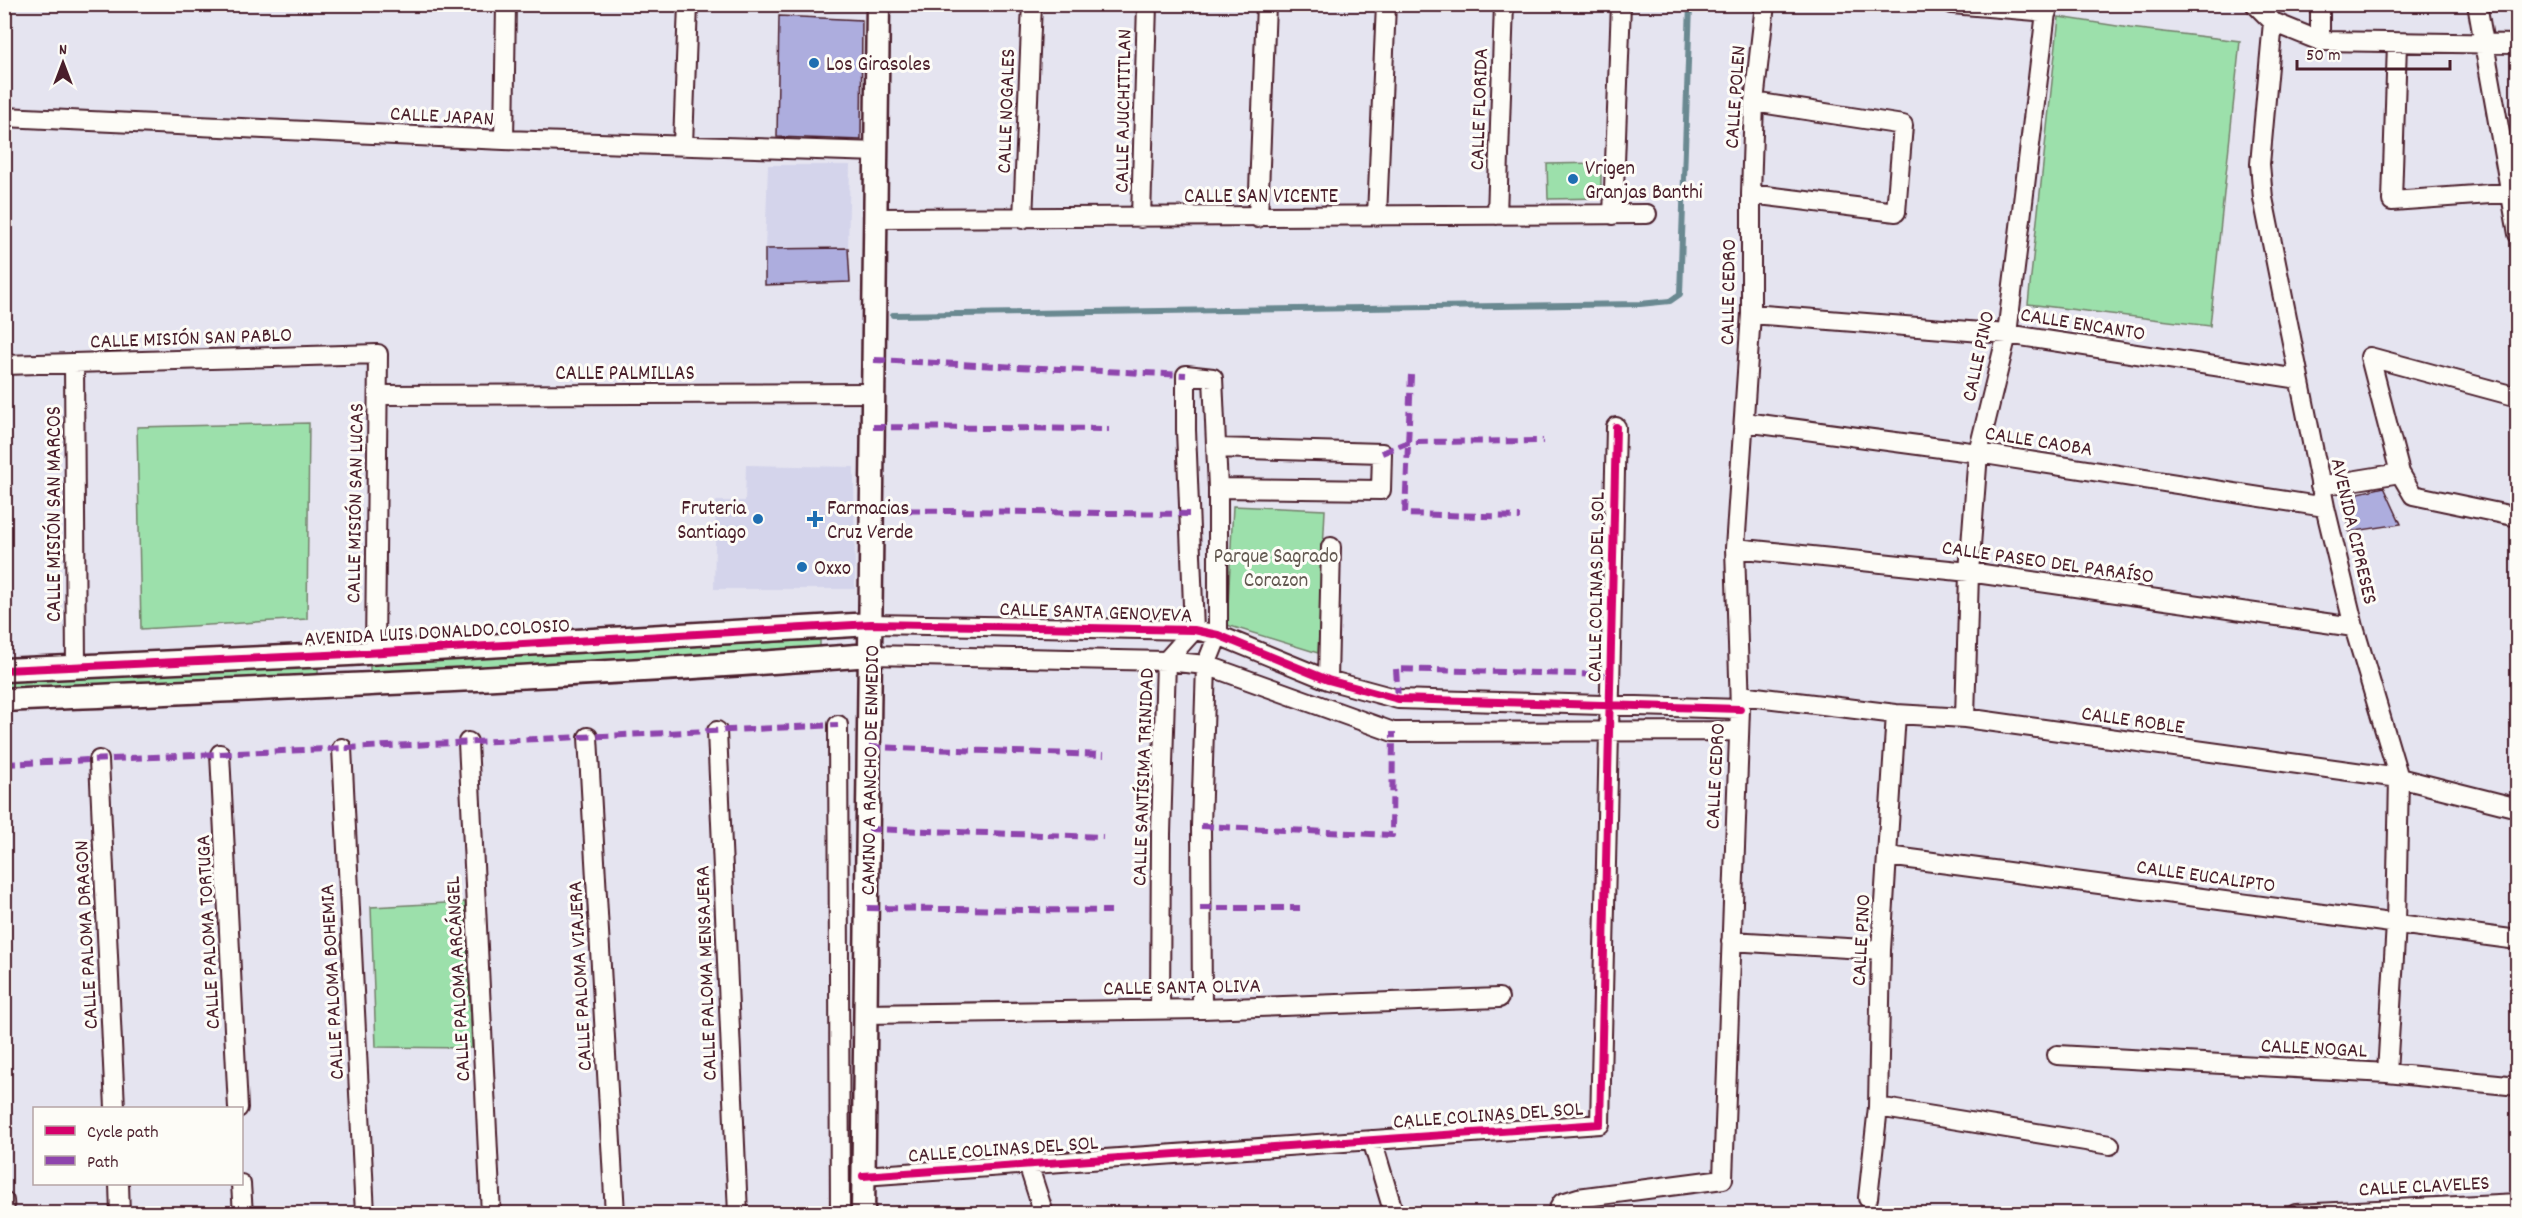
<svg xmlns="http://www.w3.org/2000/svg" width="2522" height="1218" font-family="Dekko,sans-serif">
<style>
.built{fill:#d4d4eb}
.green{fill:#9ce0ab;stroke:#73806b;stroke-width:1.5}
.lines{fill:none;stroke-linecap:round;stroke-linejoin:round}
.stream{stroke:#6a8991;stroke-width:6}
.building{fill:#adadde;stroke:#4a1f2b;stroke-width:1.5}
.minor-casing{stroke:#4a1f2b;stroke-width:22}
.tertiary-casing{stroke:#4a1f2b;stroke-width:27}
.minor{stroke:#fdfcf7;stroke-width:18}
.tertiary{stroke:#fdfcf7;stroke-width:22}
.quiet{stroke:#8e44ad;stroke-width:6;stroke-dasharray:12 6;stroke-linecap:butt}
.cycleway-casing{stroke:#fdfcf7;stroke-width:11}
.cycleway{stroke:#d6006c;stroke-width:8}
.poi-dot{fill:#1f6fb2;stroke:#fdfcf7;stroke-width:2}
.labels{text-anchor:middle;stroke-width:6;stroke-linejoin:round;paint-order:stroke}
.poi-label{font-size:21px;fill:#4a1f2b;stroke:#fdfcf7;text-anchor:start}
.street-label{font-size:21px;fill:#4a1f2b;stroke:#fdfcf7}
.park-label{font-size:21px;fill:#635951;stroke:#fdfcf7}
</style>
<rect width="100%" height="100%" fill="#e5e4f0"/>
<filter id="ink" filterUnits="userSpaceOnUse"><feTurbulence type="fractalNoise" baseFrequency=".0167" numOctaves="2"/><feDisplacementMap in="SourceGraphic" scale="12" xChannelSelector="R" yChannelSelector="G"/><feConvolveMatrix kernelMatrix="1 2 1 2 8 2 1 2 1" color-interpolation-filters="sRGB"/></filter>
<g filter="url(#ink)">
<path class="built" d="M 768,165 L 850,165 L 848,248 L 765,249 Z
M 746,465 L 854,467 L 855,589 L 714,589 L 716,501 L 745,501 Z"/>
<path class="green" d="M 2059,17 L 2130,28 L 2240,41 L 2210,326 L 2028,304 Z
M 1601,163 L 1601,198 L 1548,199 L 1547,164 Z
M 309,423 L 307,619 L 141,629 L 137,427 Z
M 1233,506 L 1325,510 L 1318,653 L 1227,625 Z
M 820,640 L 820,650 L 370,674 L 370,663 Z
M 318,666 L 318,677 L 5,692 L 5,681 Z
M 465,902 L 472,1048 L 376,1047 L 371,907 Z"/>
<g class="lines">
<path class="stream" d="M 893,315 L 1640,304 L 1670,301 L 1680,294 L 1690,4"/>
</g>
<path class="building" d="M 779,16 L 862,20 L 861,140 L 777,137 Z
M 848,248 L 850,282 L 765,285 L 765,249 Z
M 2384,487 L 2401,524 L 2349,532 L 2346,496 Z"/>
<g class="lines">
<g class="minor-casing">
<path id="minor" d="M 1952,4 L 2047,12
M 2255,4 L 2273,22 L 2320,41 L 2518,44
M 2320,4 L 2320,41
M 2477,4 L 2518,234
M 2273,22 L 2260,164 L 2263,198 L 2325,507 L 2354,627 L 2399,778 L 2396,924 L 2387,1073
M 2397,43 L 2392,201 L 2518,192
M 4,117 L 504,140 L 878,152
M 504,140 L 506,4
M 683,145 L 688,4
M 1751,194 L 1896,212 L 1903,125 L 1754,102
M 1497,215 L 1504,4
M 1613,215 L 1621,4
M 1377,216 L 1386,4
M 877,218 L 1647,214
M 1141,218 L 1147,4
M 1258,218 L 1266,4
M 1023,219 L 1032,4
M 1751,314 L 2007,334 L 2299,379
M 74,363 L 76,666
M 4,365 L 378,354 L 375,653
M 378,395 L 873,393
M 2518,397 L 2370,357 L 2400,473 L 2413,495 L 2518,517
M 1745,422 L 1978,453 L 2325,507
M 1217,448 L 1382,453 L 1381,490 L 1218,488
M 2320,486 L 2400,473
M 1735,548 L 1969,572 L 2354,627
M 871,624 L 1194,630 L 1218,635 L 1328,680 L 1398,699 L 1740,709
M 870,655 L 1166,661 L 1206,665 L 1393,732 L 1738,731
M 1328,680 L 1331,547
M 1740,695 L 1896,714 L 1965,718 L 2399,778 L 2518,808
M 1965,718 L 1969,572 L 1978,453 L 2007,334 L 2047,4
M 838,725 L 840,1214
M 717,731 L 738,1214
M 588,737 L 615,1214
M 468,742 L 491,1214
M 342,748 L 365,1214
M 220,754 L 238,1108
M 99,760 L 115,1108
M 1888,856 L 2518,940
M 1731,941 L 1881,950
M 1160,1009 L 1161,834 L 1166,661 L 1194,630 L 1186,430 L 1186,375 L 1213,378 L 1218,488 L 1218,635 L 1206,665 L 1201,826 L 1202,1009
M 865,1014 L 1202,1009 L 1499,998
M 2057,1055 L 2387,1073 L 2518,1086
M 1878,1107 L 2110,1145
M 1372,1140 L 1394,1214
M 1028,1164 L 1044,1214
M 863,1176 L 1600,1124 L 1616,427
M 119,1184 L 120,1214
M 241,1184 L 243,1214
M 1868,1198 L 1878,1107 L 1881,950 L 1896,714
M 4,1201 L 5,1214
M 1556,1214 L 1562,1203 L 1578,1198 L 1723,1179 L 1740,709 L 1735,548 L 1751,314 L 1751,194 L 1754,102 L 1765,4
M 2296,1214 L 2518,1203"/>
</g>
<g class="tertiary-casing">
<path id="tertiary" d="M 4,670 L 349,654 L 871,624
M 4,700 C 293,687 582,677 870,655
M 863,1214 L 878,4"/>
</g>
<use href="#minor" class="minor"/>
<use href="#tertiary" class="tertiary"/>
<path class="quiet" d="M 874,360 L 1186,375
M 1411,375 L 1405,514 L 1520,517
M 873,427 L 1109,429
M 1382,453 L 1409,442 L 1543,441
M 872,510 L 1189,514
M 1398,699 L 1396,669 L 1611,675
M 869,747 L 1104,755
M 4,764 L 838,725
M 1201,826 L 1392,835 L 1393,732
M 868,829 L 1103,837
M 867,908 L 1111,911
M 1200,908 L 1300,908"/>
<g class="cycleway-casing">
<path id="cycleway" d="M 4,670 L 349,654 L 871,624 L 1194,630 L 1218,635 L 1328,680 L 1398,699 L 1740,709
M 863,1176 L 1600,1124 L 1616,427"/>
</g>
<use href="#cycleway" class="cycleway"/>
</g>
</g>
<g class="poi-dot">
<circle cx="814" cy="63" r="6"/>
<circle cx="1573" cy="179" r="6"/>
<circle cx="758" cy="519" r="6"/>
<path d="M812 510h6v6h6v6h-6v6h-6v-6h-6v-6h6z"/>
<circle cx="802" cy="567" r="6"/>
</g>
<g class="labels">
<g class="poi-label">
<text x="826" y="70">Los Girasoles</text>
<text x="1585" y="174">Vrigen<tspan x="1585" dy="24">Granjas Banthi</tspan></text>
<text x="746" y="514" text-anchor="end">Fruteria<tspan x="746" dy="24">Santiago</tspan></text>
<text x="827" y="514">Farmacias<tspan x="827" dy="24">Cruz Verde</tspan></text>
<text x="814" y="574">Oxxo</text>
</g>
<g class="street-label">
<text transform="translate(1734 97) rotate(-86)" y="7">CALLE POLEN</text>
<text transform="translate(1478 109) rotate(-88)" y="7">CALLE FLORIDA</text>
<text transform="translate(1005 111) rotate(-88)" y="7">CALLE NOGALES</text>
<text transform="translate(1122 111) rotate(-89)" y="7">CALLE AJUCHITITLAN</text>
<text transform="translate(442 115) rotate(3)" y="7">CALLE JAPAN</text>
<text x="1261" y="202">CALLE SAN VICENTE</text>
<text transform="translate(1727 292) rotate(-89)" y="7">CALLE CEDRO</text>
<text transform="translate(2083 323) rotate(9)" y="7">CALLE ENCANTO</text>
<text transform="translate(191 337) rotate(-2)" y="7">CALLE MISIÓN SAN PABLO</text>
<text transform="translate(1977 356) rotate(-78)" y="7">CALLE PINO</text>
<text x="625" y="379">CALLE PALMILLAS</text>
<text transform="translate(2039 440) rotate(9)" y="7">CALLE CAOBA</text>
<text transform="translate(354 503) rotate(-89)" y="7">CALLE MISIÓN SAN LUCAS</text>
<text transform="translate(53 514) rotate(-90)" y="7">CALLE MISIÓN SAN MARCOS</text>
<text transform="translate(2355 531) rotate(77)" y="7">AVENIDA CIPRESES</text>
<text transform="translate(2048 561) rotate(8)" y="7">CALLE PASEO DEL PARAÍSO</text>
<text transform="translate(1595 587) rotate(-89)" y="7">CALLE COLINAS DEL SOL</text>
<text transform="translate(1096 611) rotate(2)" y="7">CALLE SANTA GENOVEVA</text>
<text transform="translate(437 631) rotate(-3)" y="7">AVENIDA LUIS DONALDO COLOSIO</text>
<text transform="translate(2133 719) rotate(8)" y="7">CALLE ROBLE</text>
<text transform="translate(869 770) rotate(-89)" y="7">CAMINO A RANCHO DE ENMEDIO</text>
<text transform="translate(1714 776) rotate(-87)" y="7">CALLE CEDRO</text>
<text transform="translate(1142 777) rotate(-88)" y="7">CALLE SANTÍSIMA TRINIDAD</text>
<text transform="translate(2206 875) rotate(8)" y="7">CALLE EUCALIPTO</text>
<text transform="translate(207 932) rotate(-93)" y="7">CALLE PALOMA TORTUGA</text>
<text transform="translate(85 935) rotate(-93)" y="7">CALLE PALOMA DRAGON</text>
<text transform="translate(1860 940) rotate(-87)" y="7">CALLE PINO</text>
<text transform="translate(705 973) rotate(-92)" y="7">CALLE PALOMA MENSAJERA</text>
<text transform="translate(579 976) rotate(-93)" y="7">CALLE PALOMA VIAJERA</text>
<text transform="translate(457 979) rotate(-93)" y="7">CALLE PALOMA ARCÁNGEL</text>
<text transform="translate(331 982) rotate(-93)" y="7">CALLE PALOMA BOHEMIA</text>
<text transform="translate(1182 986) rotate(-1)" y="7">CALLE SANTA OLIVA</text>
<text transform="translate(2314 1047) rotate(3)" y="7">CALLE NOGAL</text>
<text transform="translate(1488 1114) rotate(-4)" y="7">CALLE COLINAS DEL SOL</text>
<text transform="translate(1003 1148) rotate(-4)" y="7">CALLE COLINAS DEL SOL</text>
<text transform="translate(2424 1185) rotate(-3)" y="7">CALLE CLAVELES</text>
</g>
<g class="park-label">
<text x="1276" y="562">Parque Sagrado<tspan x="1276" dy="24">Corazon</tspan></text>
</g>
</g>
<rect width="2522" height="1218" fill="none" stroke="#fdfcf7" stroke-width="24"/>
<rect x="12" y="12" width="2498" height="1194" fill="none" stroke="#4a1f2b" stroke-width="2" filter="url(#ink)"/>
<rect x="33" y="1107" width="210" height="78" fill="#fdfcf7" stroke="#b5a4a5" stroke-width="1.5"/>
<rect x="45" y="1126" width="30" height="9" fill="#d6006c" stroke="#b5a4a5" stroke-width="1.5"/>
<text x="87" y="1137" font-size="18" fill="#4a1f2b">Cycle path</text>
<rect x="45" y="1156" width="30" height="9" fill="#8e44ad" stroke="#b5a4a5" stroke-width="1.5"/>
<text x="87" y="1167" font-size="18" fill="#4a1f2b">Path</text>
<g transform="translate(63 63)" stroke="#fdfcf7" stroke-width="4.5" paint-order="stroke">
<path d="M0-4.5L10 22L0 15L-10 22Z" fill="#4a1f2b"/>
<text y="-9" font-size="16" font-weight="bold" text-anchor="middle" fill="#4a1f2b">N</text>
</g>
<path d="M2297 60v9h153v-9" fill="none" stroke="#4a1f2b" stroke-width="3"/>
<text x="2306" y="60" font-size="18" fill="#4a1f2b" stroke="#fdfcf7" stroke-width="4.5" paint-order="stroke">50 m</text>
</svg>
